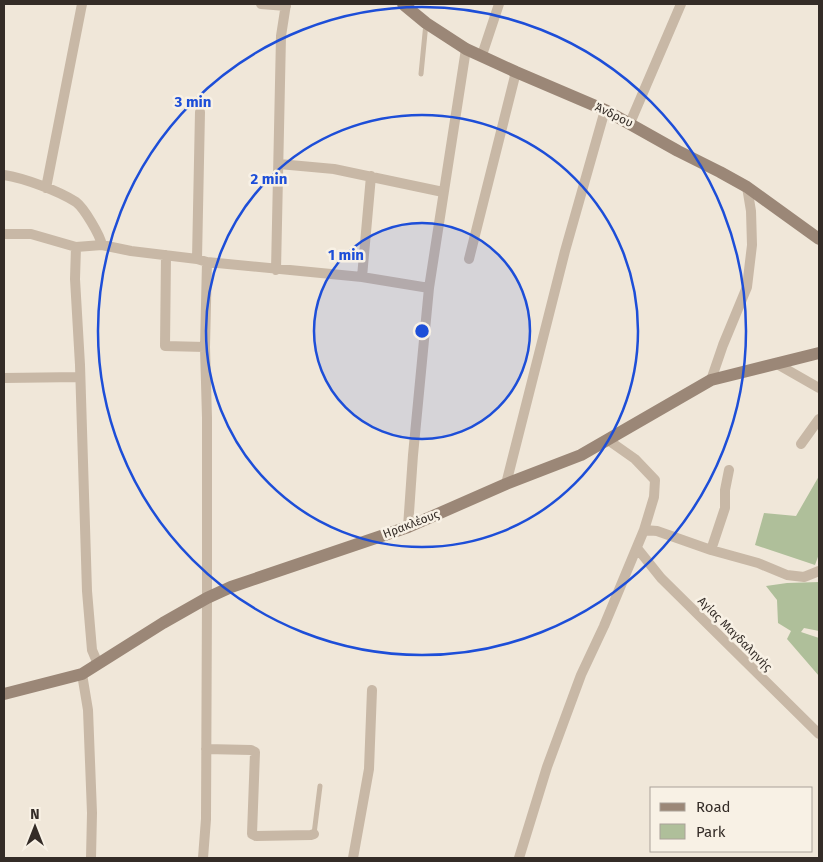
<svg xmlns="http://www.w3.org/2000/svg" width="823" height="862" font-family="'Fira Sans',sans-serif">
<style>
.green{fill:#afbf9a}
.lines{fill:none;stroke-linecap:round;stroke-linejoin:round}
.lane{stroke:#c8b8a6;stroke-width:5}
.street{stroke:#c8b8a6;stroke-width:10}
.secondary{stroke:#9b8777;stroke-width:12}
.ring{fill:none;stroke:#1d4ed8;stroke-width:2.5}
.labels{text-anchor:middle;stroke-width:5;stroke-linejoin:round;paint-order:stroke}
.street-label{font-size:12px;fill:#342c27;stroke:#f8f1e5}
.centre{fill:#1d4ed8;stroke:#f8f1e5;stroke-width:2.5}
.ring-label{font-size:15px;text-anchor:middle;font-weight:bold;fill:#1d4ed8;stroke:#f8f1e5;stroke-width:5;stroke-linejoin:round;paint-order:stroke}
</style>
<rect width="100%" height="100%" fill="#f0e7d9"/>
<path class="green" d="M 819,476 L 819,554 L 815,565 L 755,545 L 764,513 L 796,516 Z
M 819,582 L 819,631 L 804,628 L 801,632 L 819,638 L 819,676 L 787,639 L 791,631 L 778,623 L 777,600 L 766,586 L 787,583 Z"/>
<g class="lines">
<path class="lane" d="M 421,74 L 426,23
M 314,834 L 320,786"/>
<path class="street" d="M 261,4 L 286,6
M 482,55 L 499,4
M 630,123 L 681,4
M 279,164 L 334,169 L 443,192
M 4,175 C 24,178 59,191 76,202 C 84,208 100,235 102,245
M 46,188 L 82,4
M 4,234 L 31,234 L 76,247
M 166,255 L 165,346 L 205,347
M 197,259 L 200,112
M 469,259 L 516,72
M 276,270 L 281,36 L 286,4
M 362,277 L 371,176
M 777,364 L 819,388
M 4,378 L 80,377
M 711,380 L 723,345 L 747,287 L 752,245 L 751,211 L 747,187
M 801,444 L 819,419
M 506,484 L 565,251 L 605,110
M 408,527 L 413,455 L 429,288 L 466,49
M 644,530 L 657,531 L 711,550 L 758,563 L 787,575 L 804,577 L 819,571
M 637,548 L 661,578 L 819,734
M 711,550 L 725,508 L 725,490 L 729,470
M 98,664 L 92,650 L 87,591 L 80,365 L 75,279 L 76,247 L 102,245 L 131,251 L 197,259 L 207,262 L 362,277 L 429,288
M 82,674 L 88,710 L 92,813 L 91,858
M 206,749 L 251,750 L 255,752 L 252,834 L 256,836 L 311,835 L 314,834
M 203,858 L 206,819 L 207,598 L 207,418 L 205,347 L 207,262
M 353,858 L 369,769 L 372,690
M 519,858 L 547,767 L 581,675 L 604,626 L 644,530 L 654,497 L 655,480 L 635,459 L 608,440"/>
<path class="secondary" d="M 403,4 L 426,23 L 466,49 L 516,72 L 605,110 L 678,151 L 720,172 L 747,187 L 819,239
M 4,694 L 82,674 L 163,623 L 207,598 L 231,587 L 408,527 L 506,484 L 581,455 L 711,380 L 819,353"/>
</g>
<circle cx="422" cy="331" r="108" fill="#1d4ed8" fill-opacity=".12"/>
<g class="ring">
<circle cx="422" cy="331" r="108"/>
<circle cx="422" cy="331" r="216"/>
<circle cx="422" cy="331" r="324"/>
</g>
<g class="labels">
<g class="street-label">
<text transform="translate(614 115) rotate(26)" y="4">Άνδρου</text>
<text transform="translate(411 524) rotate(-21)" y="4">Ηρακλέους</text>
<text transform="translate(735 634) rotate(45)" y="4">Αγίας Μαγδαληνής</text>
</g>
</g>
<circle cx="422" cy="331" r="8" class="centre"/>
<g class="ring-label">
<text x="193" y="107">3 min</text>
<text x="269" y="184">2 min</text>
<text x="346" y="260">1 min</text>
</g>
<rect width="823" height="862" fill="none" stroke="#342c27" stroke-width="10"/>
<rect x="650" y="787" width="162" height="65" fill="#f8f1e5" stroke="#aaa299"/>
<rect x="660" y="803" width="25" height="8" fill="#9b8777" stroke="#aaa299"/>
<text x="696" y="812" font-size="15" fill="#342c27">Road</text>
<rect x="660" y="824" width="25" height="15" fill="#afbf9a" stroke="#aaa299"/>
<text x="696" y="837" font-size="15" fill="#342c27">Park</text>
<g transform="translate(35 827)" stroke="#f8f1e5" stroke-width="4" paint-order="stroke">
<path d="M0-4L9 19L0 12L-9 19Z" fill="#342c27"/>
<text y="-8" font-size="14" font-weight="bold" text-anchor="middle" fill="#342c27">N</text>
</g>
</svg>
